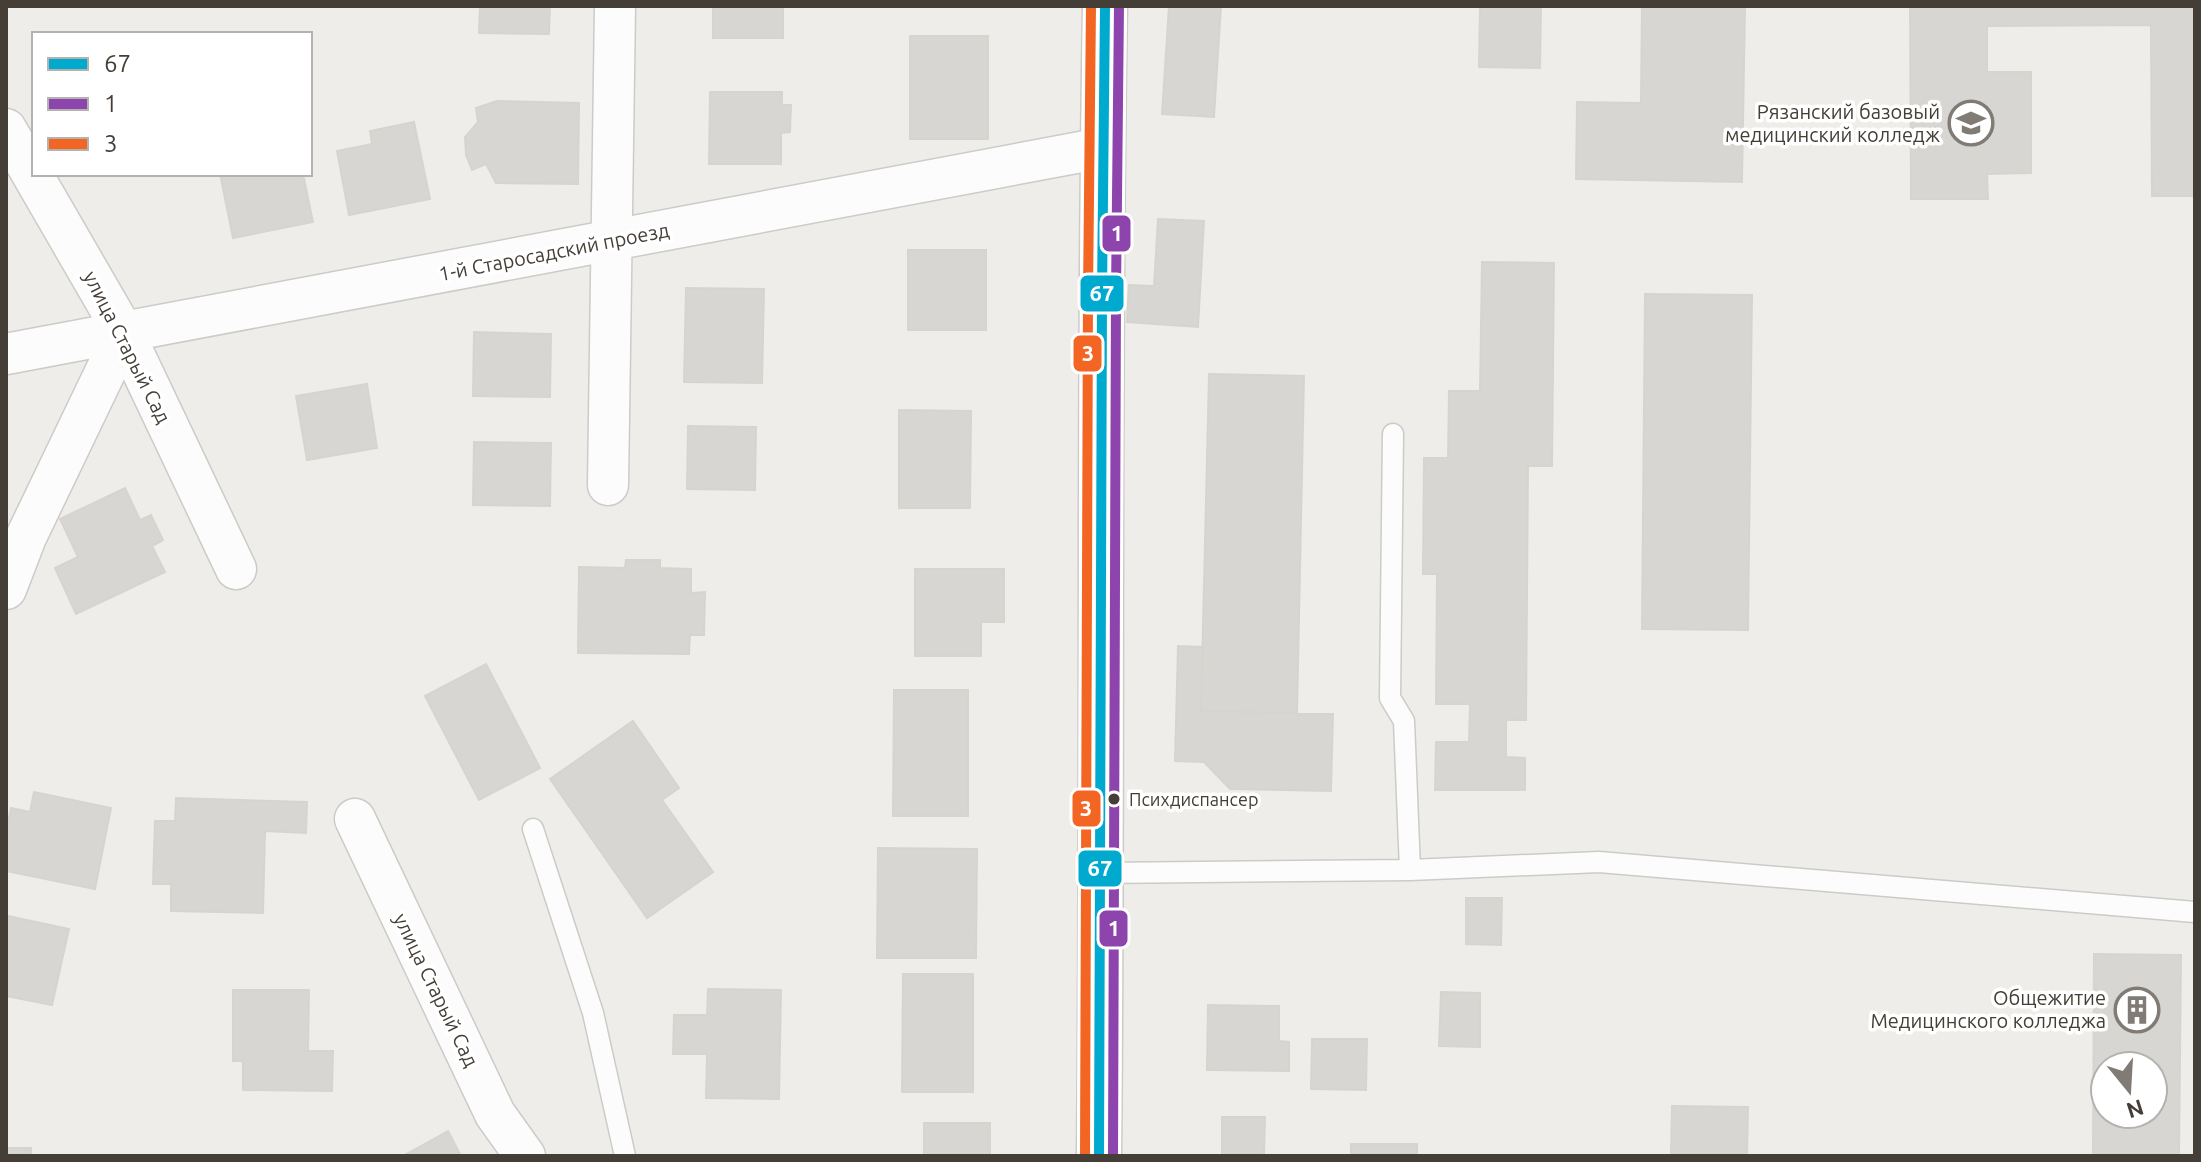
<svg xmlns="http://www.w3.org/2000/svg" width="2201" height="1162" font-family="Ubuntu,sans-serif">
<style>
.building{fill:#d8d6d2;stroke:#d7d4d0;stroke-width:2;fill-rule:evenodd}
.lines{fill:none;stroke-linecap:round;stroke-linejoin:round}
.service-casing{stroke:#cdcbc7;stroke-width:23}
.minor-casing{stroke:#cdcbc7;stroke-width:43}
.tertiary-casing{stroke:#cdcbc7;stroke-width:47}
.service{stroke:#fdfcfc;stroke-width:20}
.minor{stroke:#fdfcfc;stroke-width:40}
.tertiary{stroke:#fdfcfc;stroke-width:44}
.bus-1-casing{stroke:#fff;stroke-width:16}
.bus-2-casing{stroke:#fff;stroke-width:16}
.bus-3-casing{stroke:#fff;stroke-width:16}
.bus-1{stroke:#00a9ce;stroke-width:10}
.bus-2{stroke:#8e44ad;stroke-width:10}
.bus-3{stroke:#f26522;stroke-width:10}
.bus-dot{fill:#443e36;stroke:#fff;stroke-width:3}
.labels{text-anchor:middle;stroke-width:7;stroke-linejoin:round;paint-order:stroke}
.bus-label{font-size:18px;fill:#443e36;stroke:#fff;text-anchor:start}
.poi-label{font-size:20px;fill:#443e36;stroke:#fff;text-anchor:end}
.street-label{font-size:20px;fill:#443e36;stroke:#fff}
.line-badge{stroke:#fff;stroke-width:3}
.badge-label{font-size:22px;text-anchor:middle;font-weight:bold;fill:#fff}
</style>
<rect width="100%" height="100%" fill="#efedea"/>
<path class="building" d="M 480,6 L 550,6 L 549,34 L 479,33 Z
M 713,6 L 783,6 L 783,38 L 713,38 Z
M 1169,6 L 1221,6 L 1214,117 L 1162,114 Z
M 1480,6 L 1541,6 L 1540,68 L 1479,67 Z
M 1642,6 L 1745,6 L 1742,182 L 1576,179 L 1577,102 L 1641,103 Z
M 1910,6 L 2195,6 L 2195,196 L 2152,196 L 2151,25 L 1987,26 L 1987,72 L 2031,72 L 2031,173 L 1987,174 L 1988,199 L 1911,199 Z
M 910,36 L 988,36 L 988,139 L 910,139 Z
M 710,92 L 782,92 L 782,105 L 791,105 L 790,132 L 781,133 L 781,164 L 709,164 Z
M 497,101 L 579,103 L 578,184 L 496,183 L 486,164 L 472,170 L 466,155 L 465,137 L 478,122 L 476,108 Z
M 414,122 L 430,199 L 349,215 L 337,151 L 372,144 L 370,131 Z
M 220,174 L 303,174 L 313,222 L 233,238 Z
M 1158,219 L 1204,221 L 1198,327 L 1127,322 L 1129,285 L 1154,286 Z
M 908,250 L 986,250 L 986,330 L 908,330 Z
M 1482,262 L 1554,263 L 1552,466 L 1528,466 L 1526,720 L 1506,720 L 1506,757 L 1525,758 L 1525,790 L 1435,790 L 1436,742 L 1469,742 L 1470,704 L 1436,704 L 1437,574 L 1423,574 L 1424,458 L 1448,458 L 1449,391 L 1480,391 Z
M 686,288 L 764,289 L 762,383 L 684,382 Z
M 1645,294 L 1752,295 L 1748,630 L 1642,629 Z
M 474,332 L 551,334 L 550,397 L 473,396 Z
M 1209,374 L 1304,376 L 1297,713 L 1201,711 Z
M 367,384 L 377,448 L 307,460 L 296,396 Z
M 899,410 L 971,411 L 970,508 L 899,508 Z
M 688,426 L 756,427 L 755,490 L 687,489 Z
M 474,442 L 551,443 L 550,506 L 473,505 Z
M 125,488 L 140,520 L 151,515 L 163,540 L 152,546 L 165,572 L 76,614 L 55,568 L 78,557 L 60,519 Z
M 626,560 L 660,560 L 660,568 L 691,569 L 691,593 L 705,592 L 704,635 L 690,635 L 689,654 L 578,653 L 579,567 L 625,568 Z
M 915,569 L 1004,569 L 1004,622 L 981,622 L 981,656 L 915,656 Z
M 1178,646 L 1203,647 L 1201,711 L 1333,714 L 1331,791 L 1230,789 L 1204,762 L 1175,761 Z
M 486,664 L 540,768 L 479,800 L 425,696 Z
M 894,690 L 968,690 L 968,816 L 893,816 Z
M 633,721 L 679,788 L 662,800 L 713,872 L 647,918 L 550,779 Z
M 34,792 L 111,808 L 95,889 L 6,871 L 6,833 L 11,808 L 30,812 Z
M 176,798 L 307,802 L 306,833 L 265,831 L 263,913 L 171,911 L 171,884 L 153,884 L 155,821 L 175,821 Z
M 878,848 L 977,849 L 976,958 L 877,958 Z
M 1466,898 L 1502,898 L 1501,945 L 1466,944 Z
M 8,916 L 69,929 L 52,1005 L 6,996 L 6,926 Z
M 2094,954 L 2181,955 L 2179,1156 L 2093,1156 ZM 2105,1066 L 2153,1066 L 2153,1114 L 2105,1114 Z
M 903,974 L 973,974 L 973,1092 L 902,1092 Z
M 708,989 L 781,990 L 779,1099 L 706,1098 L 707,1054 L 673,1054 L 674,1015 L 707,1015 Z
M 233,990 L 309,990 L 308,1051 L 333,1051 L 332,1091 L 243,1090 L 243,1061 L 233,1061 Z
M 1441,992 L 1480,993 L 1480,1047 L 1439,1046 Z
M 1208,1005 L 1279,1006 L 1279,1041 L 1289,1042 L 1289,1071 L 1207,1070 Z
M 1312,1039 L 1367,1039 L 1366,1090 L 1311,1089 Z
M 1672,1106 L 1748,1107 L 1747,1156 L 1671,1156 Z
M 1222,1117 L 1265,1117 L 1264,1156 L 1222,1156 Z
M 924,1123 L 990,1123 L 990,1156 L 924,1156 Z
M 448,1131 L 461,1156 L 403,1156 Z
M 1351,1144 L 1417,1144 L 1417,1156 L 1351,1156 Z
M 6,1148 L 31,1148 L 31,1156 L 6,1156 Z"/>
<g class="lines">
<g class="service-casing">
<path id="service" d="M 1393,434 L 1390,698 L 1404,721 L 1410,870
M 533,829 L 593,1013 L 625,1156
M 1102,873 L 1410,870 L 1599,862 L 2195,912"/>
</g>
<g class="minor-casing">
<path id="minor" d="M 6,129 L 124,333 L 236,569
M 6,354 L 1102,148
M 608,485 L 615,6
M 6,589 L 26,537 L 124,333
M 355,819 L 495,1114 L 525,1156"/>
</g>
<g class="tertiary-casing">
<path id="tertiary" d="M 1099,1156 C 1103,773 1098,389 1105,6"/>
</g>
<use href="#service" class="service"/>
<use href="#minor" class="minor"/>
<use href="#tertiary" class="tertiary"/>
<g class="bus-1-casing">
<path id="bus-1" d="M 1099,1156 L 1102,293 L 1105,6"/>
</g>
<g class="bus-2-casing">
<path id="bus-2" d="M 1113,1156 L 1116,293 L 1119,6"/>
</g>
<g class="bus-3-casing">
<path id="bus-3" d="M 1085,1156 L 1088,293 L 1091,6"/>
</g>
<use href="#bus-1" class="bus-1"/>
<use href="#bus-2" class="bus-2"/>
<use href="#bus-3" class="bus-3"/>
</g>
<defs>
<g id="university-ring" transform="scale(2.3)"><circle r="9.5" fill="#fff" stroke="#807b75" stroke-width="1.5"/><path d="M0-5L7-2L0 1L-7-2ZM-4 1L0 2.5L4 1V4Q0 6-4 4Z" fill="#807b75"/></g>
<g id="building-ring" transform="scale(2.3)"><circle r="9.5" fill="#fff" stroke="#807b75" stroke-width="1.5"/><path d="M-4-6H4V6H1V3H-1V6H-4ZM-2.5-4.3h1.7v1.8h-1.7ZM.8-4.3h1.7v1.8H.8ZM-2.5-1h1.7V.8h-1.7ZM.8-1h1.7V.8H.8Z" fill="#807b75"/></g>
</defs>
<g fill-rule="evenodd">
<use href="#university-ring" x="1971" y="123"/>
<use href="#building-ring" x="2137" y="1010"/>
</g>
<circle class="bus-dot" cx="1114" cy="799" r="7"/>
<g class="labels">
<g class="bus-label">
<text x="1129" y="806">Психдиспансер</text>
</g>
<g class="poi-label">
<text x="1940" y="119">Рязанский базовый<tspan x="1940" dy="23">медицинский колледж</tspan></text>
<text x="2106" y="1005">Общежитие<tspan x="2106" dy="23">Медицинского колледжа</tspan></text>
</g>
<g class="street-label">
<text transform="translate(554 252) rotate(-11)" y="7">1-й Старосадский проезд</text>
<text transform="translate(127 347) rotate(63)" y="7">улица Старый Сад</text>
<text transform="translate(436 990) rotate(64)" y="7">улица Старый Сад</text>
</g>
</g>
<g class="line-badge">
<rect x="1101" y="214" width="31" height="39" rx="8" fill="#8e44ad"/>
<rect x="1079" y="274" width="46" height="39" rx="8" fill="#00a9ce"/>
<rect x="1072" y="334" width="31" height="39" rx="8" fill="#f26522"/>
<rect x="1071" y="789" width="31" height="39" rx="8" fill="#f26522"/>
<rect x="1077" y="849" width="46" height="39" rx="8" fill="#00a9ce"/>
<rect x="1098" y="909" width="31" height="39" rx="8" fill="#8e44ad"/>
</g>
<g class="badge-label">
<text x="1117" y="241">1</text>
<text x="1102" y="301">67</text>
<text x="1088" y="361">3</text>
<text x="1086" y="816">3</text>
<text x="1100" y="876">67</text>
<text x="1114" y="936">1</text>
</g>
<rect width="2201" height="1162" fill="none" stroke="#443e36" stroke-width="16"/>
<rect x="32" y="32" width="280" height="144" fill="#ffffff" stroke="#b4b2af" stroke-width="2"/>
<rect x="48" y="58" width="40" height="12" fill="#00a9ce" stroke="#b4b2af" stroke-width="2"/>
<text x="104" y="72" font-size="24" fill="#443e36">67</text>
<rect x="48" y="98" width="40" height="12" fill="#8e44ad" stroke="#b4b2af" stroke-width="2"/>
<text x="104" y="112" font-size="24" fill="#443e36">1</text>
<rect x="48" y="138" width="40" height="12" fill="#f26522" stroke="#b4b2af" stroke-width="2"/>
<text x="104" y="152" font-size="24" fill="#443e36">3</text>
<g transform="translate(2129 1090) rotate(162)"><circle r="38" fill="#ffffff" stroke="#b4b2af" stroke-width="2"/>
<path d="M0-6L14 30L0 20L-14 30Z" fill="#807b75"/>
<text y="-12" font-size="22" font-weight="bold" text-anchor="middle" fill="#443e36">N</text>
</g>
</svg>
